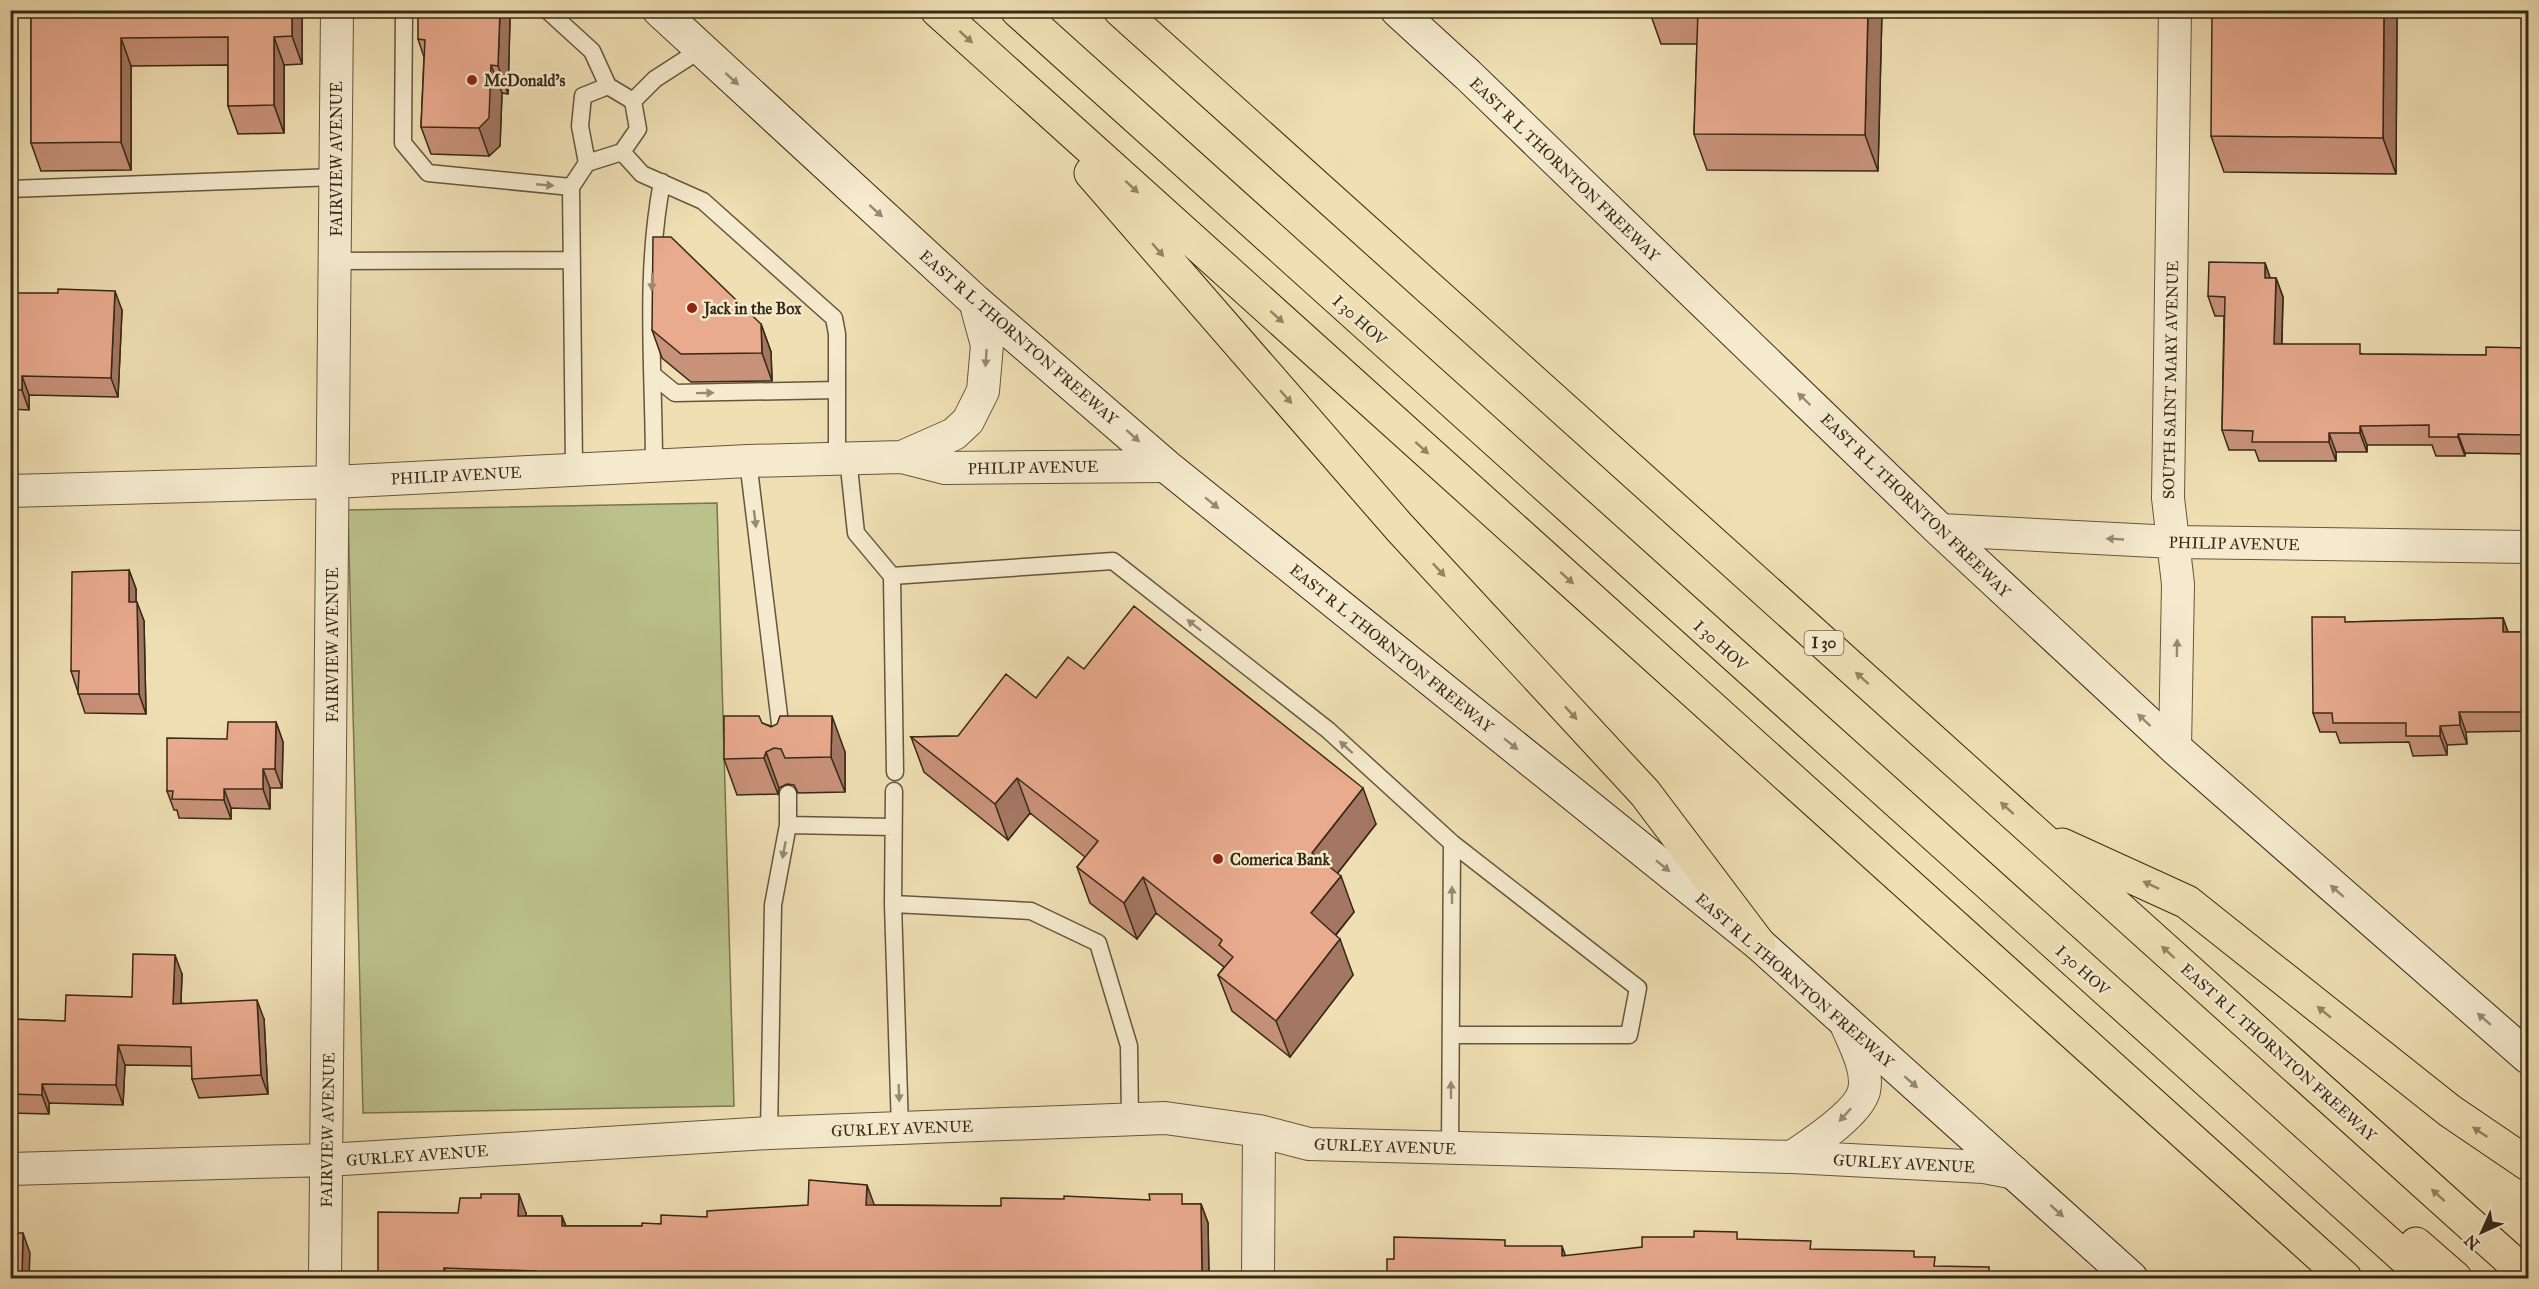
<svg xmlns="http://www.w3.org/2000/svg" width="2539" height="1289" font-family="'IM FELL Great Primer',serif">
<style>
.green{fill:#bbc18b;stroke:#797550;stroke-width:1.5}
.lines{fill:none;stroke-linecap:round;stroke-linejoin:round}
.lane-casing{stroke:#65563d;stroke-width:19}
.street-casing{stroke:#65563d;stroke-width:34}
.secondary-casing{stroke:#372916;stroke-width:35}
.highway-casing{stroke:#372916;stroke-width:35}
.lane{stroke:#f5eace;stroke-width:16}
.street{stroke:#f5eace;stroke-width:32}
.secondary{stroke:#f5eace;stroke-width:33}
.highway{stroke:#efdfb3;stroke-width:33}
.wall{fill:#c8927a;stroke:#372916;stroke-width:1.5}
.shaded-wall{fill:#a37763;stroke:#372916;stroke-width:1.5}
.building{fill:#e9aa8e;stroke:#372916;stroke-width:1.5}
.oneway{fill:#938464}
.oneway2{fill:#968a72}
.poi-dot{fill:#8f2418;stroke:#f5eace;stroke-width:2}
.labels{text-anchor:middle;stroke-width:5;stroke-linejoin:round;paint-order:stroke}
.shield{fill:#f5eace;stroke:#70634d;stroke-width:1.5}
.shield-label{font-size:15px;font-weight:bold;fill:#372916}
.poi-label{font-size:16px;font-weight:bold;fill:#372916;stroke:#f5eace;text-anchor:start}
.street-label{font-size:16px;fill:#372916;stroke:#f5eace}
</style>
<rect width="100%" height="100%" fill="#efdfb3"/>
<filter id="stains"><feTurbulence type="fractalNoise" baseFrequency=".00333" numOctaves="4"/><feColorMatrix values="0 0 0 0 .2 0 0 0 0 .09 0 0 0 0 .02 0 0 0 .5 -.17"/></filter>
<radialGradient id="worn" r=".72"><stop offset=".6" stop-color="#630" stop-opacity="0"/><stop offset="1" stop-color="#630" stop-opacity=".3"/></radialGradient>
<path class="green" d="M 717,503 L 734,1106 L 363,1113 L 348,510 Z"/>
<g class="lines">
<g class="lane-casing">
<path id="lane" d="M 404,10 L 403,143 L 428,173 L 571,187
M 547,10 L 592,51 L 608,86
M 622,152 L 642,174 L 703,201 L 834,318 L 837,334 L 837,458
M 587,163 L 580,126 L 583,96 L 608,86 L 633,101
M 10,189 L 336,177
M 335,261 L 572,260
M 653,375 L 675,393 L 837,390
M 848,458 L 856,533 L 892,576 L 895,772
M 748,461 L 782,740
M 654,466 C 654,371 644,276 662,182
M 574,468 L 571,187 L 587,163 L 622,152 L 638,129 L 633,101 L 655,79 L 700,50
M 892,576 L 1113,561 L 1328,730 L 1452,843 L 1450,1149
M 894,791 L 893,904 L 900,1129
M 788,825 L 892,827
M 893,904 L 1031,911 L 1098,943 L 1129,1046 L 1130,1120
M 1451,1035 L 1629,1035 L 1638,988 L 1452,843
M 769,1133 L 773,905 L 788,825 L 788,794"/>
</g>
<g class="street-casing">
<path id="street" d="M 975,301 L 987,345 L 983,391 L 968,421 L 954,434 L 902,457 L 945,468 L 1166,466
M 10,491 L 333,482 L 748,461 L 902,457
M 1940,530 L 2174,542 L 2528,547
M 2175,748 L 2178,584 L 2168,498 L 2175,10
M 1846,1024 C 1854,1044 1869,1069 1864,1091 C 1858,1114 1811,1144 1792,1157 L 1984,1167 L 2015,1173
M 10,1169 L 327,1160 L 769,1133 L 1165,1118 L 1259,1131 L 1309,1144 L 1792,1157
M 325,1278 L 337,10
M 1258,1278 L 1259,1131"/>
</g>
<g class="secondary-casing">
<path id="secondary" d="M 659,10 L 975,301 L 1166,466 L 1759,944 L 2131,1278
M 1397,10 L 1468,75 L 1940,530 L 2175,748 L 2528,1057"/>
</g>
<g class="highway-casing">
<path id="highway" d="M 937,10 L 2345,1278
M 1017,10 L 2427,1278
M 1120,10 L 2528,1276
M 1091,173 L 1399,527 L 1645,793 L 1759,944
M 2062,845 L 2187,902 L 2450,1111 L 2528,1164
M 2416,1244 L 2455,1278"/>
</g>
<use href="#lane" class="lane"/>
<use href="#street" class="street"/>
<use href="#secondary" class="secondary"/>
<use href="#highway" class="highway"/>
</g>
<path class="wall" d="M 31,10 L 302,10 L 302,64 L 284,65 L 284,133 L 238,134 L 228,106 L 228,65 L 131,66 L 131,170 L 41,171 L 31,143 Z
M 1649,10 L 1882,10 L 1878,171 L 1707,170 L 1694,134 L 1697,44 L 1661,44 Z
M 2397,10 L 2396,174 L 2224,172 L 2211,136 Z
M 510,18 L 508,94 L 502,93 L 500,146 L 489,156 L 431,154 L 421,127 L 424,57 L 418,39 Z
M 2265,263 L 2270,278 L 2276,278 L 2283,297 L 2282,344 L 2364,354 L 2486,355 L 2529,348 L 2529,454 L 2465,453 L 2465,456 L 2436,456 L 2432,445 L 2367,445 L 2367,452 L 2336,452 L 2336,461 L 2259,461 L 2255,450 L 2229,450 L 2222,430 L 2224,316 L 2215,316 L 2208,296 Z
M 10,293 L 122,310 L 118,397 L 29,395 L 29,410 L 10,409 Z
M 761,324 L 771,352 L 772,381 L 691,382 L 662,358 L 652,330 Z
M 129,570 L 136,589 L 136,602 L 144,621 L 146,714 L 85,713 L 71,671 Z
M 2503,618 L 2508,632 L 2529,632 L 2529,731 L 2466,732 L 2467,744 L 2447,745 L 2447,755 L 2413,756 L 2409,742 L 2340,743 L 2336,732 L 2320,732 L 2313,713 L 2347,622 Z
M 1084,669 L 1376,824 L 1337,874 L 1354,912 L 1336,935 L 1353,975 L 1290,1057 L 1232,1011 L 1218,975 L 1224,967 L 1156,913 L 1137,939 L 1090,903 L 1077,867 L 1085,857 L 1030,813 L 1008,840 L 924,772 L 911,737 L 958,736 L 1036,698 Z
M 276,722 L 283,742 L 282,788 L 270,788 L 270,809 L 231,808 L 231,819 L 179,818 L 177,810 L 174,810 L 167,791 L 227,739 Z
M 762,723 L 845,752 L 845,792 L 798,793 L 794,785 L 787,784 L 779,788 L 778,794 L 737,795 L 724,759 Z
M 182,974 L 181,1003 L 264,1019 L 268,1094 L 199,1098 L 192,1079 L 192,1066 L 125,1065 L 123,1105 L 49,1103 L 49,1114 L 10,1113 L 10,1019 L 65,1021 L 132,997 Z
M 1201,1204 L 1208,1223 L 1209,1278 L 378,1278 L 526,1213 L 525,1216 L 562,1216 L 566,1226 L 642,1226 L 707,1217 L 874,1205 L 1001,1206 Z"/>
<path class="shaded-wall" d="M 292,10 L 302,10 L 302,64 L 292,36 Z
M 500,10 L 508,10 L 510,18 L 508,94 L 498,66 Z
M 1868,10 L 1882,10 L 1878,171 L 1865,135 Z
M 2384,10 L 2397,10 L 2396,174 L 2383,138 Z
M 274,37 L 284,65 L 284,133 L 274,105 Z
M 121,38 L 131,66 L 131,170 L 121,142 Z
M 491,65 L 502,93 L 500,146 L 489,156 L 479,128 Z
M 2265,263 L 2272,283 L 2265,278 Z
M 2276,278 L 2283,297 L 2281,363 L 2274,344 Z
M 115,291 L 122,310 L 118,397 L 111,378 Z
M 761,324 L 771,352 L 772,381 L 762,353 Z
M 22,376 L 29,395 L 29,410 L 22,390 Z
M 2360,426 L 2367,445 L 2367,452 L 2360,433 Z
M 2329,433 L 2336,452 L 2336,461 L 2329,442 Z
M 2458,434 L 2465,453 L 2465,456 L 2458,437 Z
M 129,570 L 136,589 L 136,621 L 129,602 Z
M 137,602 L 144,621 L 146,714 L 139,694 Z
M 2503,618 L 2510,638 L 2503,632 Z
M 2459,712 L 2466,732 L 2467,744 L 2460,725 Z
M 832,716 L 845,752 L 845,792 L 831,757 Z
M 276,722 L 283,742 L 282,788 L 275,769 Z
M 2440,726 L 2447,745 L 2447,755 L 2440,736 Z
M 766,752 L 779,788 L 778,794 L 764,758 Z
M 263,769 L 270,788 L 270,809 L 263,789 Z
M 1017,778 L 1030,813 L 1008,840 L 995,804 Z
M 1363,788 L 1376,824 L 1325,889 L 1312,853 Z
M 224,789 L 231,808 L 231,819 L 224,800 Z
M 1341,876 L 1354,912 L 1324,949 L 1311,913 Z
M 1143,877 L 1156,913 L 1137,939 L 1124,903 Z
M 1340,939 L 1353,975 L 1290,1057 L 1276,1021 Z
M 175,955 L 182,974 L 180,1023 L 173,1004 Z
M 257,1000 L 264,1019 L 268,1094 L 261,1075 Z
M 118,1045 L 125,1065 L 123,1105 L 116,1085 Z
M 42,1084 L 49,1103 L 49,1114 L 42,1095 Z
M 867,1185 L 874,1204 L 873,1224 L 866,1205 Z
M 519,1194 L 526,1213 L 525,1235 L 518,1216 Z
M 1201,1204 L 1208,1223 L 1209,1278 L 1204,1278 L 1202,1272 Z
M 562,1216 L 569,1236 L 562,1226 Z
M 23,1233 L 30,1253 L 29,1278 L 22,1278 Z
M 1562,1246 L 1569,1265 L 1562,1256 Z
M 444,1268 L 448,1278 L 445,1278 Z"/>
<path class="building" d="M 31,10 L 292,10 L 292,36 L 274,37 L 274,105 L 228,106 L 228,37 L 121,38 L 121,142 L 31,143 Z
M 418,10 L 500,10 L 498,66 L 491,65 L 489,118 L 479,128 L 421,127 L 425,40 L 418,39 Z
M 1698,10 L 1868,10 L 1865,135 L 1694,134 Z
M 2212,10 L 2384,10 L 2383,138 L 2211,136 Z
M 653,237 L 671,237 L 761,324 L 762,353 L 681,354 L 652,330 Z
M 2209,262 L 2265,263 L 2265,278 L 2276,278 L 2274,344 L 2360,344 L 2360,354 L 2486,355 L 2486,347 L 2529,348 L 2529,435 L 2458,434 L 2458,437 L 2429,437 L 2429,425 L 2360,426 L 2360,433 L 2329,433 L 2329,442 L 2252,442 L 2253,431 L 2222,430 L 2225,297 L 2208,296 Z
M 58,289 L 115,291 L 111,378 L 22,376 L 22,390 L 10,390 L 10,293 L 58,293 Z
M 129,570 L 129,602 L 137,602 L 139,694 L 78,694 L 79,671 L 71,671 L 72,572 Z
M 1134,606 L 1363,788 L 1312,853 L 1341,876 L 1311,913 L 1340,939 L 1276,1021 L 1218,975 L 1233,957 L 1219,945 L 1222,940 L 1143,877 L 1124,903 L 1077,867 L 1098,841 L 1017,778 L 995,804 L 911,737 L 958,736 L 1006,674 L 1036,698 L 1068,657 L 1084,669 Z
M 2312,617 L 2345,617 L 2345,622 L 2503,618 L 2503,632 L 2529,632 L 2529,712 L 2459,712 L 2460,725 L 2440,726 L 2440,736 L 2406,736 L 2406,723 L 2333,723 L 2332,713 L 2313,713 Z
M 724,716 L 759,716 L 762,723 L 771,727 L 777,724 L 780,716 L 832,716 L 831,757 L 785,758 L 781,749 L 774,748 L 766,752 L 764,758 L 724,759 Z
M 228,722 L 276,722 L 275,769 L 263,769 L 263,789 L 224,789 L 224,800 L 172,799 L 173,791 L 167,791 L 167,738 L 227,739 Z
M 133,954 L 175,955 L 173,1004 L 257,1000 L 261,1075 L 192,1079 L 191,1047 L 118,1045 L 116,1085 L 42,1084 L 42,1095 L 10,1094 L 10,1019 L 65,1021 L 66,995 L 132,997 Z
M 809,1180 L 867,1185 L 866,1205 L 1001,1206 L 1001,1198 L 1064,1199 L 1064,1196 L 1150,1200 L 1149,1194 L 1182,1194 L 1182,1204 L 1201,1204 L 1202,1272 L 1117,1272 L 1117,1274 L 1035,1272 L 1035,1278 L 877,1278 L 877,1276 L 783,1278 L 536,1278 L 536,1271 L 444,1268 L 444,1276 L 432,1276 L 431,1278 L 378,1278 L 378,1212 L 458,1213 L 460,1198 L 481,1198 L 481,1194 L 519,1194 L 518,1216 L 562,1216 L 562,1226 L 642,1226 L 642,1223 L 661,1224 L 661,1215 L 707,1217 L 707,1211 L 808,1205 Z
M 1694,1231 L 1737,1232 L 1737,1239 L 1811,1241 L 1810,1249 L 1914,1251 L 1914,1257 L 1935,1257 L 1934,1266 L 1989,1267 L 1989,1275 L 2016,1276 L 2016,1278 L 1360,1278 L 1361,1272 L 1387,1272 L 1387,1259 L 1394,1259 L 1394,1237 L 1505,1240 L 1505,1246 L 1562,1246 L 1562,1256 L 1642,1247 L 1642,1237 L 1694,1237 Z
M 10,1233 L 23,1233 L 22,1278 L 10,1278 Z"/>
<defs><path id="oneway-solid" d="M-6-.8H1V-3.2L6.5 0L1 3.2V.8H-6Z" transform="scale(1.5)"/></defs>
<g class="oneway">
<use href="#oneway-solid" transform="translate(966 37) rotate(42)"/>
<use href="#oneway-solid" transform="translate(1132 187) rotate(42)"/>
<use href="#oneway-solid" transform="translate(1158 250) rotate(49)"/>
<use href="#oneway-solid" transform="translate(1277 317) rotate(42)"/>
<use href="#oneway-solid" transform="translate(1286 397) rotate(49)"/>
<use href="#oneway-solid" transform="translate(1422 448) rotate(42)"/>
<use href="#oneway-solid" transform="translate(1439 570) rotate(47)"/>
<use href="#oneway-solid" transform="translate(1567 578) rotate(42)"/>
<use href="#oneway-solid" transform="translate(1862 678) rotate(-138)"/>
<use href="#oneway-solid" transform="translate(1571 713) rotate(47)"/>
<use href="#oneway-solid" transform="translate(2007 808) rotate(-138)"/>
<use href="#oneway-solid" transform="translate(2151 885) rotate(-155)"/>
<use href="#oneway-solid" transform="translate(2168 952) rotate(-138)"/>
<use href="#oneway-solid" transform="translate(2324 1012) rotate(-141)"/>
<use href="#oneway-solid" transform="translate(2480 1132) rotate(-146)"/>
<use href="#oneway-solid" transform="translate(2438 1195) rotate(-138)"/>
</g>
<g class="oneway2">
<use href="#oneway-solid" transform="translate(732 79) rotate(42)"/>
<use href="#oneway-solid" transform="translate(545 185) rotate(5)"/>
<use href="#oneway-solid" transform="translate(876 211) rotate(42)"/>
<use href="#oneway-solid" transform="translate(652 282) rotate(92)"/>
<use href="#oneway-solid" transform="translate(986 358) rotate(94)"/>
<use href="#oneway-solid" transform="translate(705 393) rotate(-1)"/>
<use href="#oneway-solid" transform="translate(1804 399) rotate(-136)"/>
<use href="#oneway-solid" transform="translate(1133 436) rotate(42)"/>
<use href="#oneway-solid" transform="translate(1212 503) rotate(39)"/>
<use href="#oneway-solid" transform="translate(755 519) rotate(83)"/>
<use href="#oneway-solid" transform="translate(2115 539) rotate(-177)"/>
<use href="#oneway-solid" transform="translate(1194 625) rotate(-142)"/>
<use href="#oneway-solid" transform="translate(2177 648) rotate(-89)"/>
<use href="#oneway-solid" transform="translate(2144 720) rotate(-137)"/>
<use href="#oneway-solid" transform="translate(1511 744) rotate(39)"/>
<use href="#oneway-solid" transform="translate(1346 747) rotate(-138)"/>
<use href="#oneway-solid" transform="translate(784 850) rotate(101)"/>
<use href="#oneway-solid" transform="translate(1663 866) rotate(39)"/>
<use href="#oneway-solid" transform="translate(2337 891) rotate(-139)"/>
<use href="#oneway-solid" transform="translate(1452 895) rotate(-90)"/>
<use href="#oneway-solid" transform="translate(2484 1019) rotate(-139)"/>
<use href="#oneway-solid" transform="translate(1911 1082) rotate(41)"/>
<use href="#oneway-solid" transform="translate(1451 1090) rotate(-90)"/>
<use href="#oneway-solid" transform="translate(899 1093) rotate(88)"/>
<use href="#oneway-solid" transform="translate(1845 1115) rotate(132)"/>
<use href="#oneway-solid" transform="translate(2057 1211) rotate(42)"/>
</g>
<g class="poi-dot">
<circle cx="472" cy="80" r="6"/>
<circle cx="692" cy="308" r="6"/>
<circle cx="1218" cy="859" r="6"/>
</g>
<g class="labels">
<rect class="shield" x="1804.5" y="631" width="39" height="24" rx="4.5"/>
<g class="shield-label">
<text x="1824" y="648">I 30</text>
</g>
<g class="poi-label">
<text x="484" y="86">McDonald's</text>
<text x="704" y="314">Jack in the Box</text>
<text x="1230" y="865">Comerica Bank</text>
</g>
<g class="street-label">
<text transform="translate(336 159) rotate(-90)" y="6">FAIRVIEW AVENUE</text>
<text transform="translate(1565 169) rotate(44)" y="6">EAST R L THORNTON FREEWAY</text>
<text transform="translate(1360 320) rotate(42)" y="6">I 30 HOV</text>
<text transform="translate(1019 337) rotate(41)" y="6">EAST R L THORNTON FREEWAY</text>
<text transform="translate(2170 380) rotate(-89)" y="6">SOUTH SAINT MARY AVENUE</text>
<text transform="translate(1033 467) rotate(-1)" y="6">PHILIP AVENUE</text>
<text transform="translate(456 475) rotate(-3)" y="6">PHILIP AVENUE</text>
<text transform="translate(1916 505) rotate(44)" y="6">EAST R L THORNTON FREEWAY</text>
<text transform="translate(2234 543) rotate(1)" y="6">PHILIP AVENUE</text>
<text transform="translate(332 645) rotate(-90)" y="6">FAIRVIEW AVENUE</text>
<text transform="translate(1721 645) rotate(42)" y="6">I 30 HOV</text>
<text transform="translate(1392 648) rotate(39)" y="6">EAST R L THORNTON FREEWAY</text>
<text transform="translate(2083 970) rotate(42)" y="6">I 30 HOV</text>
<text transform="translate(1795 980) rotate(41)" y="6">EAST R L THORNTON FREEWAY</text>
<text transform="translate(2279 1052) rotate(42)" y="6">EAST R L THORNTON FREEWAY</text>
<text transform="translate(902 1128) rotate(-2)" y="6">GURLEY AVENUE</text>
<text transform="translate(327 1130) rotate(-89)" y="6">FAIRVIEW AVENUE</text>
<text transform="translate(1385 1146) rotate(2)" y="6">GURLEY AVENUE</text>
<text transform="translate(417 1155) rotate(-4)" y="6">GURLEY AVENUE</text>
<text transform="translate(1904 1163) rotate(3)" y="6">GURLEY AVENUE</text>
</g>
</g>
<rect width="2539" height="1289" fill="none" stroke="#efdfb3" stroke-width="36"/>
<rect x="12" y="12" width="2515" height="1265" fill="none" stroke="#372916" stroke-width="3"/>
<rect x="18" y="18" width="2503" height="1253" fill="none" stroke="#372916" stroke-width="1.5"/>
<g transform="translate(2482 1232) rotate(225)" stroke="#f5eace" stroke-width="4.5" paint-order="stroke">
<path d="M0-4.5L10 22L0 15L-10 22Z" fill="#372916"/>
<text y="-9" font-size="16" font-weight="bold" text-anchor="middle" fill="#372916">N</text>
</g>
<rect width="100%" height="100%" filter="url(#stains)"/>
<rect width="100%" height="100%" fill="url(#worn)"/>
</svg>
